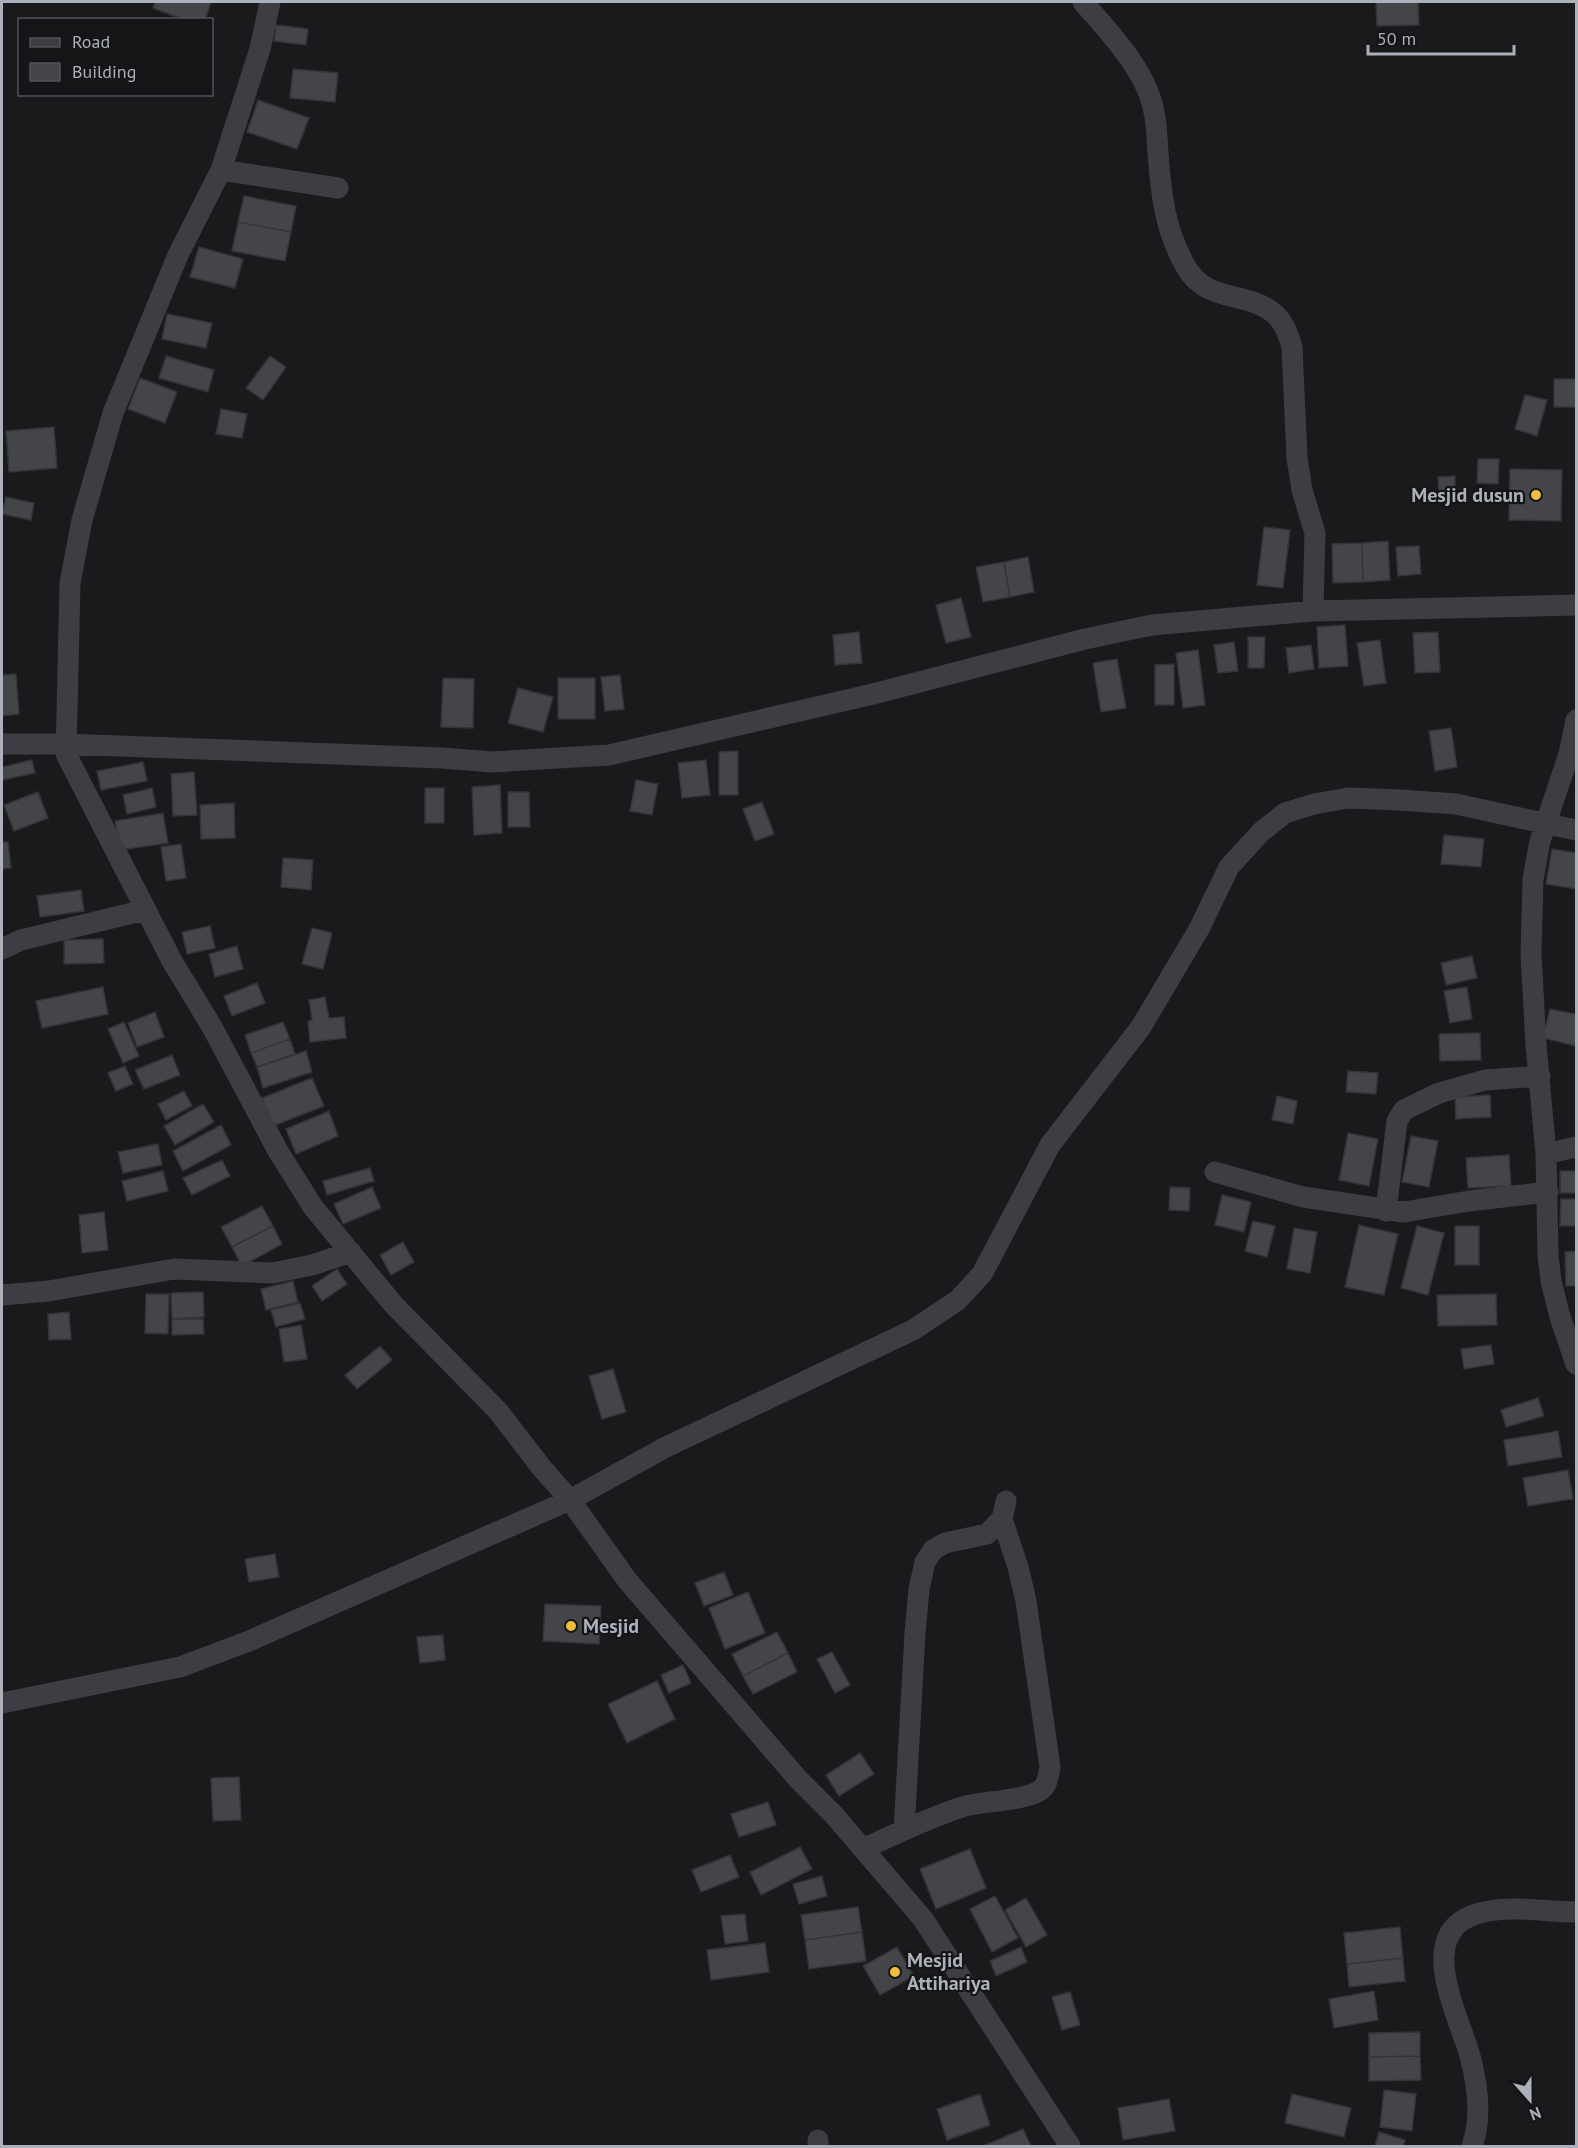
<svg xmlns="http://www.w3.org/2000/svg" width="1578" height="2148" font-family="'PT Sans',sans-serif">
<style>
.building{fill:#444549;stroke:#343438;stroke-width:1.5}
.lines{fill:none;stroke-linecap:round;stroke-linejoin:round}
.street{stroke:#3d3d43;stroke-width:21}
.poi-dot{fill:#f0bd3d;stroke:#151517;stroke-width:2}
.labels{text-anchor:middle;stroke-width:4.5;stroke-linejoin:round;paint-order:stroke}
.poi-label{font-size:20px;font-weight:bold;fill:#acb0bb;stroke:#151517;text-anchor:start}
</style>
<rect width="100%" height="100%" fill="#1a1a1c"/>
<path class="building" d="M 155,2 L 211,2 L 205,20 L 185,20 L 153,8 Z
M 1376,2 L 1418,2 L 1419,25 L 1377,26 Z
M 276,25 L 308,29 L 306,45 L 274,41 Z
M 293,69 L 338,73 L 335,102 L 290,98 Z
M 258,100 L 309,118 L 297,149 L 247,132 Z
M 244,196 L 296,206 L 291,232 L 238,222 Z
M 238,222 L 291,232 L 285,261 L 232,251 Z
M 199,247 L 243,259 L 235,288 L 190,277 Z
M 167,314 L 212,323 L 206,348 L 162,339 Z
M 166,356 L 214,370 L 208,392 L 159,378 Z
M 270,356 L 286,367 L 263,400 L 246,388 Z
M 140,378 L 177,392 L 165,423 L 128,409 Z
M 1554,379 L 1576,379 L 1576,407 L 1554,407 Z
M 1525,395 L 1547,400 L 1537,436 L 1515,429 Z
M 221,409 L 247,414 L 242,438 L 216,434 Z
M 54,427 L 57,468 L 9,472 L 6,431 Z
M 1478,459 L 1499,459 L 1498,484 L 1477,483 Z
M 1510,469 L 1562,470 L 1561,521 L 1509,520 Z
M 1455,476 L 1455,495 L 1439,496 L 1438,477 Z
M 6,497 L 34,503 L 31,520 L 2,514 Z
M 1264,527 L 1290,530 L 1283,588 L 1257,585 Z
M 1388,541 L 1390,580 L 1363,582 L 1362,543 Z
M 1362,543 L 1363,582 L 1333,583 L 1332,544 Z
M 1419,546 L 1421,574 L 1398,576 L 1396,547 Z
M 1028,557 L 1034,592 L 1010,597 L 1004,562 Z
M 1004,562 L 1010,597 L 983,602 L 976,567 Z
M 961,598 L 971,637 L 946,643 L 936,605 Z
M 1345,625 L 1348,666 L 1319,668 L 1317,627 Z
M 859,632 L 862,663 L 835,665 L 833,635 Z
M 1438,632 L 1440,672 L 1415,673 L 1413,633 Z
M 1248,637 L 1265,637 L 1264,668 L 1248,668 Z
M 1380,640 L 1386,683 L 1364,686 L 1357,643 Z
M 1234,642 L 1238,671 L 1218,673 L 1214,645 Z
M 1311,645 L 1314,669 L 1289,673 L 1286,648 Z
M 1198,650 L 1205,705 L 1183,708 L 1176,653 Z
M 1117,659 L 1126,708 L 1101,712 L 1093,663 Z
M 1174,664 L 1174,705 L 1155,705 L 1155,665 Z
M 16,674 L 19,714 L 2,716 L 2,675 Z
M 620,675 L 624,709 L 605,711 L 601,677 Z
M 443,678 L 474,679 L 473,728 L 441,727 Z
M 558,678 L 595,678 L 595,719 L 558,719 Z
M 518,688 L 553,697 L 543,732 L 508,723 Z
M 1451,728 L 1457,767 L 1435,771 L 1429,731 Z
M 738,751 L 738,795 L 719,795 L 719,752 Z
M 32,760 L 35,773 L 2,780 L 2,767 Z
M 706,760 L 710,795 L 682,798 L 678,763 Z
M 143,762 L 147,781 L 101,790 L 97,771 Z
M 194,772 L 197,815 L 173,816 L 171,774 Z
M 636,780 L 658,784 L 652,815 L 630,811 Z
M 500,785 L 502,833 L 474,835 L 472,787 Z
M 152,788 L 156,807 L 127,814 L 123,795 Z
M 425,788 L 444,788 L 444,823 L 425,823 Z
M 38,792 L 48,818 L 14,831 L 4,805 Z
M 508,792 L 529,792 L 530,827 L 508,827 Z
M 762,802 L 774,834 L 755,841 L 743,809 Z
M 234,803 L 235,838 L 201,839 L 200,805 Z
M 163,813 L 168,843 L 120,850 L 115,821 Z
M 1444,835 L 1484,839 L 1481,867 L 1441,864 Z
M 2,842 L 8,842 L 11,868 L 2,869 Z
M 181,844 L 186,878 L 166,881 L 161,847 Z
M 1552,849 L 1576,853 L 1576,889 L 1546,884 Z
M 283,858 L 313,860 L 311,890 L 281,887 Z
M 81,890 L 84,911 L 40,917 L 37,896 Z
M 210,926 L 215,948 L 187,954 L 182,932 Z
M 312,928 L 332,933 L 323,969 L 302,964 Z
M 103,939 L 104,963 L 64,964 L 64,940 Z
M 237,946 L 243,969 L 215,977 L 209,954 Z
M 1472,956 L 1477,978 L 1446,985 L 1441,963 Z
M 257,983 L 265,1003 L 232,1016 L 224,996 Z
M 103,987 L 108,1014 L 42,1028 L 36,1001 Z
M 1467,987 L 1472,1019 L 1450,1023 L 1444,991 Z
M 325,997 L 329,1018 L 344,1017 L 346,1038 L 310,1042 L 308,1021 L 312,1020 L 309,1000 Z
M 1550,1009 L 1576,1014 L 1576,1046 L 1543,1038 Z
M 155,1012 L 164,1037 L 137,1047 L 128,1023 Z
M 124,1022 L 139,1056 L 123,1063 L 108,1029 Z
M 283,1022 L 290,1039 L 251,1053 L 245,1035 Z
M 1480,1033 L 1481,1060 L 1440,1061 L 1439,1034 Z
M 290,1039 L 295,1054 L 257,1067 L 251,1053 Z
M 306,1051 L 312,1072 L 263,1088 L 257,1067 Z
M 172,1055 L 180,1075 L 144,1089 L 135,1070 Z
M 125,1066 L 133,1084 L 116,1091 L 108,1073 Z
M 1348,1071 L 1378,1073 L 1376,1094 L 1346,1092 Z
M 312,1078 L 324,1106 L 273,1126 L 262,1098 Z
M 184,1091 L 192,1106 L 166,1120 L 158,1104 Z
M 1490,1095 L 1491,1117 L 1456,1119 L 1455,1097 Z
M 1277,1096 L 1297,1101 L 1293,1124 L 1272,1120 Z
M 203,1104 L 214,1122 L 175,1145 L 164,1126 Z
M 329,1111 L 338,1136 L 296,1154 L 286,1129 Z
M 221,1125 L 231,1145 L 183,1171 L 173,1151 Z
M 1348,1133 L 1378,1139 L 1369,1186 L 1339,1180 Z
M 1411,1136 L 1438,1141 L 1429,1187 L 1402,1182 Z
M 158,1144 L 162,1165 L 123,1173 L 118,1152 Z
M 1509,1155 L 1511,1186 L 1468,1188 L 1466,1158 Z
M 222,1160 L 230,1176 L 192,1195 L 183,1178 Z
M 370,1168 L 374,1181 L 327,1195 L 323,1181 Z
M 163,1171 L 168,1191 L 127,1201 L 122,1181 Z
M 1560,1171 L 1576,1171 L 1576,1193 L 1560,1193 Z
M 372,1187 L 381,1208 L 343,1224 L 334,1204 Z
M 1170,1187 L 1190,1188 L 1189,1211 L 1169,1210 Z
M 1222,1195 L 1251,1202 L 1244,1232 L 1215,1225 Z
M 1561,1199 L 1576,1199 L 1576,1226 L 1560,1226 Z
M 262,1206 L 273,1226 L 232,1247 L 221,1227 Z
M 104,1212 L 108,1250 L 82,1253 L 79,1215 Z
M 1253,1221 L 1275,1226 L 1267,1257 L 1245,1251 Z
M 1359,1225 L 1398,1234 L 1384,1295 L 1345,1287 Z
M 273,1226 L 282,1244 L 242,1266 L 232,1247 Z
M 1417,1226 L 1444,1233 L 1428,1295 L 1401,1288 Z
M 1455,1226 L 1479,1226 L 1479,1265 L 1455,1265 Z
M 1294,1228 L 1317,1232 L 1310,1273 L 1287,1269 Z
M 403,1242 L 414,1262 L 391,1275 L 380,1255 Z
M 1576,1251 L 1576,1286 L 1566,1286 L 1565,1252 Z
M 337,1269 L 347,1284 L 322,1301 L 312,1286 Z
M 293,1281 L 298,1302 L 266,1310 L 261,1289 Z
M 203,1292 L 204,1317 L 172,1319 L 171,1293 Z
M 146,1294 L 169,1294 L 168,1334 L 145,1333 Z
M 1496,1294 L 1497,1325 L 1438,1326 L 1437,1295 Z
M 300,1303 L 305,1319 L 276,1327 L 271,1310 Z
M 69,1312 L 71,1339 L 49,1340 L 48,1314 Z
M 172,1319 L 203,1319 L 204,1334 L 172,1335 Z
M 301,1325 L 307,1359 L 284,1362 L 279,1329 Z
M 1491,1345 L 1494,1364 L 1464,1369 L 1461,1349 Z
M 380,1346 L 392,1360 L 357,1389 L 345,1375 Z
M 613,1369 L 626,1412 L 602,1419 L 589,1376 Z
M 1538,1398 L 1544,1416 L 1506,1427 L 1501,1410 Z
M 1558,1431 L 1562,1457 L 1508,1466 L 1504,1440 Z
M 1568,1470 L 1573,1499 L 1528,1506 L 1523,1478 Z
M 275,1554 L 279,1577 L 249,1582 L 245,1559 Z
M 724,1572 L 733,1595 L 704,1606 L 695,1583 Z
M 748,1592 L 765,1633 L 725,1649 L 709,1608 Z
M 545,1604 L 601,1606 L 599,1644 L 543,1641 Z
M 777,1632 L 788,1653 L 743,1676 L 732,1654 Z
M 443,1635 L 445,1660 L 420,1663 L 417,1637 Z
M 832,1652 L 850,1685 L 835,1693 L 817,1659 Z
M 788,1653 L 797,1672 L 753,1694 L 743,1676 Z
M 683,1665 L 691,1683 L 669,1693 L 661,1675 Z
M 657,1681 L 675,1719 L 627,1743 L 608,1704 Z
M 860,1753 L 874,1774 L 839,1796 L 826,1775 Z
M 239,1777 L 241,1820 L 213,1821 L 211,1778 Z
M 768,1802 L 776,1825 L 739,1837 L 731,1814 Z
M 800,1847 L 812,1869 L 761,1895 L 750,1872 Z
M 970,1849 L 986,1888 L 936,1909 L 920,1869 Z
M 730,1855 L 739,1877 L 701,1892 L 692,1870 Z
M 822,1876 L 827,1896 L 799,1904 L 793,1884 Z
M 995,1896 L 1018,1938 L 992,1952 L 970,1909 Z
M 1026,1898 L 1047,1935 L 1026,1947 L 1005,1910 Z
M 858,1907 L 862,1932 L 805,1940 L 801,1915 Z
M 745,1914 L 748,1941 L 725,1944 L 721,1916 Z
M 1400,1927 L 1403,1958 L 1347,1964 L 1344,1933 Z
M 862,1932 L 866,1961 L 809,1969 L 805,1940 Z
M 765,1943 L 769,1972 L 711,1980 L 707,1950 Z
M 897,1947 L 914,1976 L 880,1995 L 863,1966 Z
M 1021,1947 L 1027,1962 L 996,1976 L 990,1961 Z
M 1403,1958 L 1405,1981 L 1349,1987 L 1347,1964 Z
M 1374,1991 L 1378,2020 L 1334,2028 L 1329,1999 Z
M 1070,1992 L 1080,2025 L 1062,2030 L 1052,1997 Z
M 1420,2032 L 1420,2056 L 1369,2057 L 1369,2033 Z
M 1420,2056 L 1421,2080 L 1369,2081 L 1369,2057 Z
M 1384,2090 L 1416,2094 L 1412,2131 L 1380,2127 Z
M 980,2094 L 990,2125 L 947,2140 L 937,2109 Z
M 1292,2094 L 1351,2108 L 1344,2137 L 1285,2123 Z
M 1169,2099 L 1175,2131 L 1123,2140 L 1118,2108 Z
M 1023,2129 L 1031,2146 L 983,2146 Z
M 1379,2132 L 1405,2140 L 1403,2146 L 1375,2146 Z"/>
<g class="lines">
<path class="street" d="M 270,2 L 260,49 L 221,170 L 178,255 L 113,413 L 82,520 L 70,583 L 66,754 L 172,961 L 212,1027 L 278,1151 L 313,1207 L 393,1304 L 498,1411 L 541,1467 L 570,1500 L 627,1580 L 798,1779 L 834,1815 L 923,1919 L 1070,2146
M 1083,2 C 1109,32 1147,71 1154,112 C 1157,125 1157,140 1158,153 C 1161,194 1165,231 1186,267 C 1207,304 1248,290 1276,315 C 1285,324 1289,336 1292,347 L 1297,458 L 1302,490 L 1315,533 L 1313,611
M 221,170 L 338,188
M 1576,720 L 1569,754 L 1540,841 L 1533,879 L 1531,954 L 1536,1045 L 1546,1154 L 1548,1255 L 1551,1281 L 1560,1317 L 1576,1364
M 2,744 L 65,744 L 442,758 L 493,762 L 609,755 L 873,694 L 1085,639 L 1152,625 L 1313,611 L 1576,605
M 2,949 L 21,940 L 145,910
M 1546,1154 L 1576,1147
M 1215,1172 L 1303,1197 L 1404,1212 L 1469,1201 L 1548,1192
M 1386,1211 L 1397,1121 L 1404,1110 L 1439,1093 L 1485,1080 L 1540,1076
M 2,1295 L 49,1291 L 174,1269 L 273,1273 L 312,1265 L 351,1252
M 2,1703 L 180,1667 L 249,1641 L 570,1500 L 664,1448 L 913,1330 L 958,1300 L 982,1274 L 1050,1145 L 1141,1027 L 1199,929 L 1229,867 L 1261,832 L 1285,813 L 1314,804 L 1348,798 L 1400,800 L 1456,804 L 1576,830
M 904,1830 L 915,1633 L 919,1589 L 925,1562 L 933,1550 L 945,1543 L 987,1534 L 1002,1519 L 1006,1501
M 863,1849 C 895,1834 928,1818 962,1807 C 982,1801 1024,1801 1039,1791 C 1048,1786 1048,1776 1050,1767 L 1026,1601 L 1018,1567 L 1002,1519
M 818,2146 L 818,2140
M 1472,2146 C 1482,2118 1478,2086 1470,2056 C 1457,2010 1409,1924 1489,1911 C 1517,1906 1548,1912 1576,1912"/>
</g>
<g class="poi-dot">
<circle cx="1536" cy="495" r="6"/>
<circle cx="571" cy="1626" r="6"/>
<circle cx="895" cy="1972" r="6"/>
</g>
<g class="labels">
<g class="poi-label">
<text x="1524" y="502" text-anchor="end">Mesjid dusun</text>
<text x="583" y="1633">Mesjid</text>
<text x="907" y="1967">Mesjid<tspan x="907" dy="23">Attihariya</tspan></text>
</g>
</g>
<rect width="1578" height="2148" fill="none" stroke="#acb0bb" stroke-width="6"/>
<rect x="18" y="18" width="195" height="78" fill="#151517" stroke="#515359" stroke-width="1.5"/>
<rect x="30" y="38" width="30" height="9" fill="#3d3d43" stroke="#515359" stroke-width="1.5"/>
<text x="72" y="48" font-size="18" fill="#acb0bb">Road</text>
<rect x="30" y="63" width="30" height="18" fill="#444549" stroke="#515359" stroke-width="1.5"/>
<text x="72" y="78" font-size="18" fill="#acb0bb">Building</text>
<g transform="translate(1530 2100) rotate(159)" stroke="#151517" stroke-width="4.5" paint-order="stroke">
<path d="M0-4.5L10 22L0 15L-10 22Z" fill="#acb0bb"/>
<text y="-9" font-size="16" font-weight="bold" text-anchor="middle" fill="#acb0bb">N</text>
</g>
<path d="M1368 45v9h146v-9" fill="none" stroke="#acb0bb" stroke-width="3"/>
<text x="1377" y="45" font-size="18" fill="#acb0bb" stroke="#151517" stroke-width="4.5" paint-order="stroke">50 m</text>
</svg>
